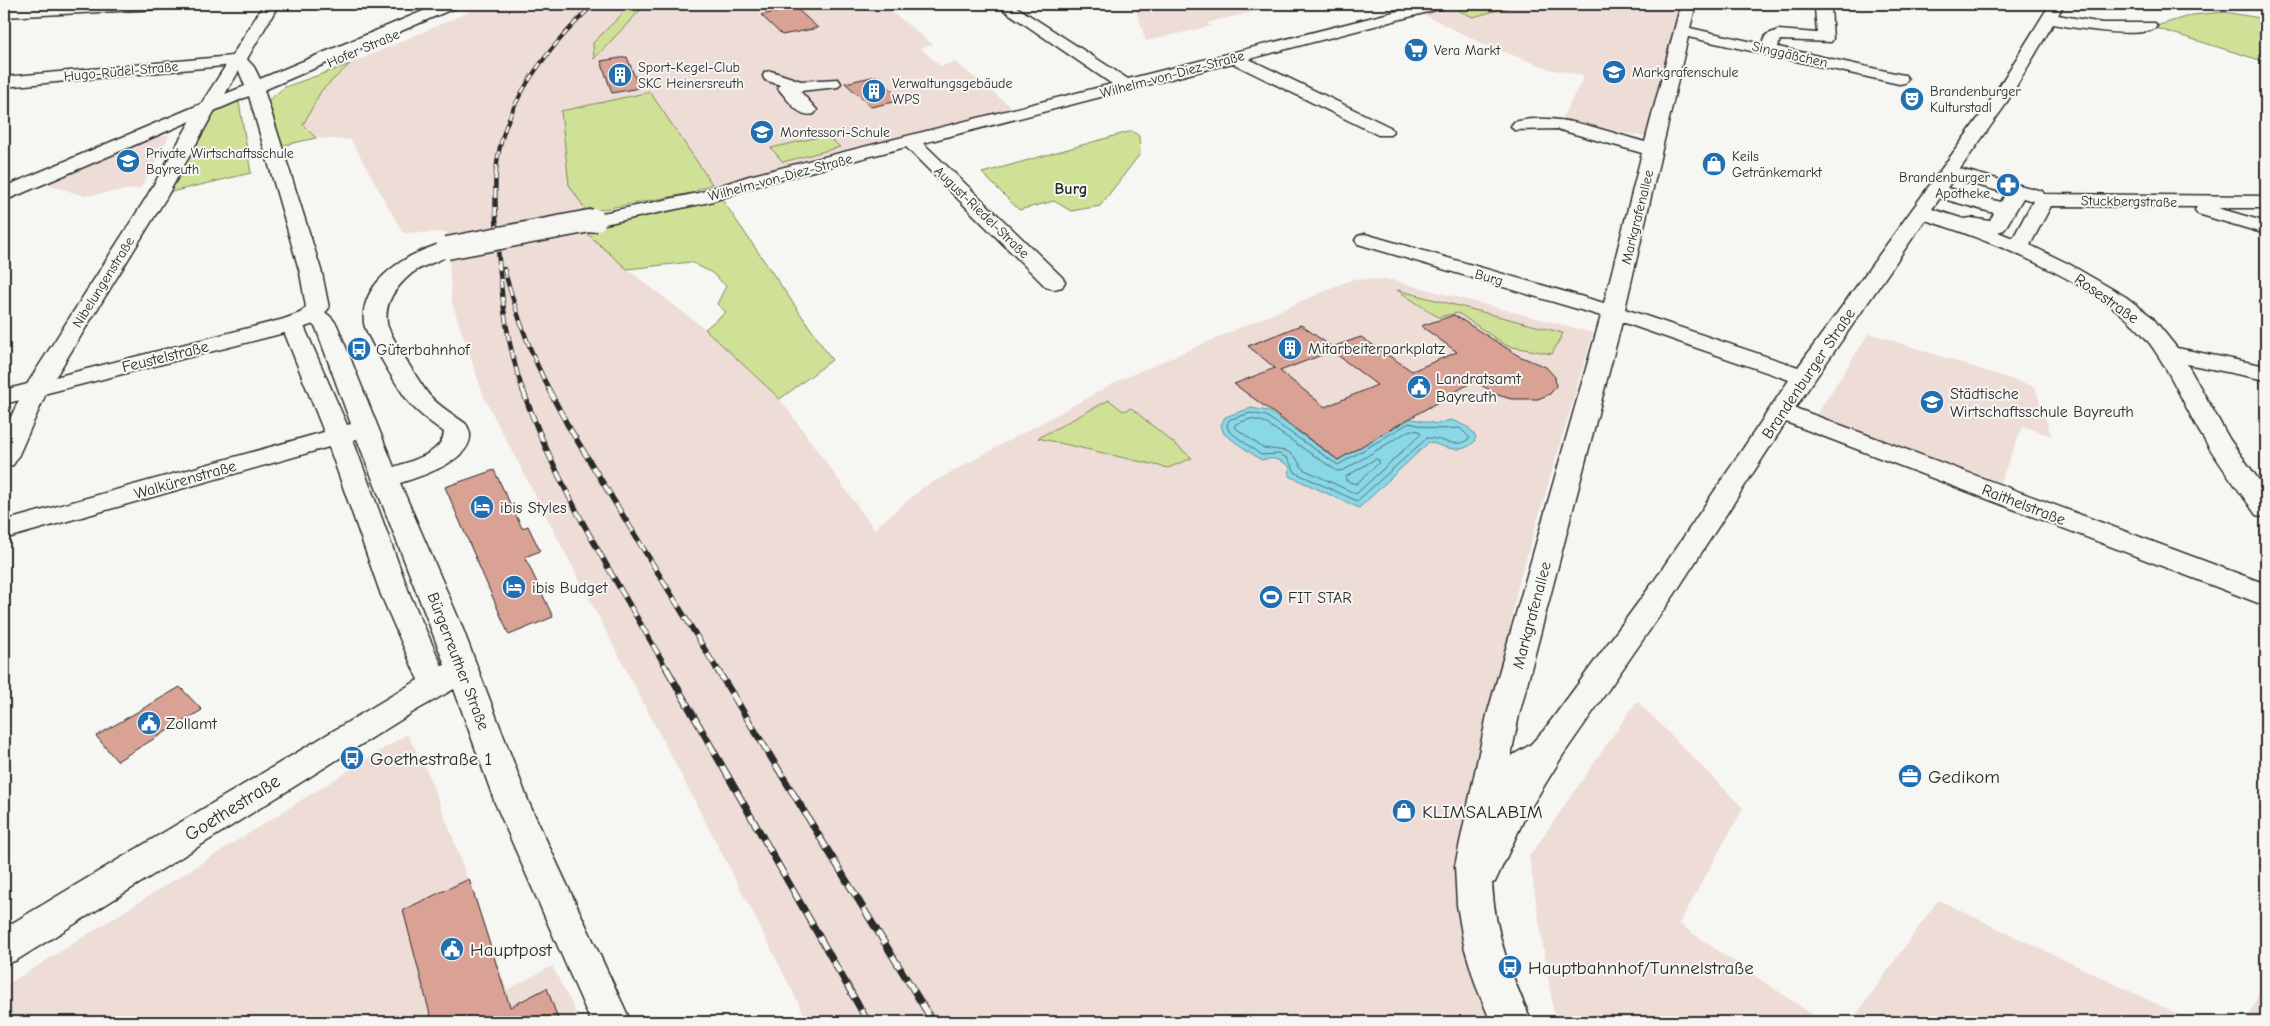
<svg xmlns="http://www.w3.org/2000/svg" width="2270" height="1026" font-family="'Comic Neue',sans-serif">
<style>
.built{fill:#eedcd6}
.green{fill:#cfe196;stroke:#7d8660}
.water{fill:#89d8e8;stroke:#63939c}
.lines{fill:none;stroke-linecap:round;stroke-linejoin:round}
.shore{stroke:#517077;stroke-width:1}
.building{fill:#daa195;stroke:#2b2b2b;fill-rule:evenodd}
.minor-casing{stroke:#2b2b2b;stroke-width:3}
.major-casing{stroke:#2b2b2b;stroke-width:3}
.minor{fill:#f6f6f2;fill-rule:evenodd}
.major{fill:#f6f6f2;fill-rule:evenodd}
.rail-far3-casing{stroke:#2b2b2b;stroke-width:4}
.rail-far2-casing{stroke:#2b2b2b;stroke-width:4.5}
.rail-far1-casing{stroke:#2b2b2b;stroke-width:5.5}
.rail-casing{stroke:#2b2b2b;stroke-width:7}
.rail-far3{stroke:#f6f6f2;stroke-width:2.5;stroke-dasharray:7;stroke-linecap:butt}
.rail-far2{stroke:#f6f6f2;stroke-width:3;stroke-dasharray:9;stroke-linecap:butt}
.rail-far1{stroke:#f6f6f2;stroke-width:4;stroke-dasharray:11;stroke-linecap:butt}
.rail{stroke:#f6f6f2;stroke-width:5;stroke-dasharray:14;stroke-linecap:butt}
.minor-bridge-casing{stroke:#2b2b2b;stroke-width:25;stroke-linecap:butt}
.minor-bridge{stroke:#f6f6f2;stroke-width:22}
.labels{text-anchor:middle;stroke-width:4;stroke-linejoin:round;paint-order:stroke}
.far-street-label{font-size:14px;fill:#2b2b2b;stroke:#f6f6f2}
.far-poi-label{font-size:14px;fill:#2b2b2b;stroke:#f6f6f2;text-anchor:start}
.far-quarter-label{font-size:16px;font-weight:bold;fill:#2b2b2b;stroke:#f6f6f2}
.street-label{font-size:16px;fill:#2b2b2b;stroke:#f6f6f2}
.poi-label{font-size:16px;fill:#2b2b2b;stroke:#f6f6f2;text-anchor:start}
.near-poi-label{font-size:19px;fill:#2b2b2b;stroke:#f6f6f2;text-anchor:start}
.near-street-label{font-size:19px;fill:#2b2b2b;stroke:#f6f6f2}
</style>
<rect width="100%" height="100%" fill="#f6f6f2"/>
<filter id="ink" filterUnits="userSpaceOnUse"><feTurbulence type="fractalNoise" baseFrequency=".02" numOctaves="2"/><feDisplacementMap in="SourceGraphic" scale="10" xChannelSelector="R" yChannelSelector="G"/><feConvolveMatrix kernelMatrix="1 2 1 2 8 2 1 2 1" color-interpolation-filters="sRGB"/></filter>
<g filter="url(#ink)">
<path class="built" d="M 487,4 L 632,4 L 593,43 L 594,59 L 646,4 L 882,4 L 933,45 L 920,48 L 940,66 L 955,62 L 1020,114 L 719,195 L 650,92 L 561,111 L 587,212 L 582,229 L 627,269 L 705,329 L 780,399 L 874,529 L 924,487 L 1122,379 L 1353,279 L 1391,280 L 1593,333 L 1518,586 L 1463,860 L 1486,1006 L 1494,1022 L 808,1022 L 753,913 L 484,397 L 452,303 L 447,232 L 403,233 L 351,140 L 316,138 L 303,125 L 321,91 L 350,64 Z
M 1134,4 L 1274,4 L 1278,6 L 1206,23 L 1211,26 L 1146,41 Z
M 1457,4 L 1679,4 L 1662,80 L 1645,137 L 1561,120 L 1584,77 L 1577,74 L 1553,70 L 1485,45 L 1421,13 Z
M 160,135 L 169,135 L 168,138 L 141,188 L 85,196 L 47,184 Z
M 1869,333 L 2035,387 L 2051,436 L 2023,426 L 2000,482 L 1816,416 Z
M 1637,701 L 1743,808 L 1679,924 L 1823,1022 L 1559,1022 L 1554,1014 L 1529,857 Z
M 407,734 L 427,771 L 453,838 L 507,990 L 552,966 L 581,1022 L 4,1022 L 4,987 Z
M 1938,900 L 2195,1022 L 1851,1022 Z
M 2266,978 L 2266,1022 L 2246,1022 Z"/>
<path class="green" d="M 632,4 L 646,4 L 594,59 L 593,43 Z
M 1469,4 L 1520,4 L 1473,17 L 1453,8 Z
M 2224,12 L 2266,19 L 2266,62 L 2153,27 L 2192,15 Z
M 350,64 L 321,91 L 303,125 L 316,138 L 280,146 L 266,102 L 285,87 Z
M 650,92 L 712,184 L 691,193 L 587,212 L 569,185 L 561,111 Z
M 239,102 L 251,173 L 167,193 L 211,107 Z
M 1132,131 L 1139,136 L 1140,154 L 1100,206 L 1071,211 L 1054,201 L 1019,210 L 982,173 Z
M 827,135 L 840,147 L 783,162 L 771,148 Z
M 719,195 L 832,360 L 780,399 L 705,329 L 726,312 L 717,304 L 726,286 L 712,273 L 691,262 L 627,269 L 582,229 L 626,220 Z
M 1397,290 L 1563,333 L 1552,354 L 1507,346 L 1458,313 L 1438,317 Z
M 1109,400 L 1123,411 L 1131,408 L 1192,458 L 1168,468 L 1038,438 Z"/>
<path class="water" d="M 1251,408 L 1268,411 L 1338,460 L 1408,418 L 1437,424 L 1450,420 L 1457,422 L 1469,428 L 1476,437 L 1474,442 C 1461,455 1445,447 1429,442 L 1359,508 L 1289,476 L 1290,467 C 1280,459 1273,457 1261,460 L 1224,434 L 1221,425 L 1225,417 Z"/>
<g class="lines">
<path class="shore" d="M 1251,413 L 1266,416 L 1338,465 L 1409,423 L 1435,429 L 1460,428 L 1470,438 C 1456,450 1443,438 1427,438 L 1357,501 L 1296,473 L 1287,458 L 1279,454 L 1261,455 L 1229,431 L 1227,425 L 1229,420 Z
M 1251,419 L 1264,422 L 1337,471 L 1344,470 L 1410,430 L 1419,431 L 1421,434 L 1356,494 L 1303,469 L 1296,458 L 1287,451 L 1263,448 L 1234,427 L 1236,424 Z
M 1376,459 L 1379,460 L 1379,463 L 1356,484 L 1346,481 L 1346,477 Z"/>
</g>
<path class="building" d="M 796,8 L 818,28 L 782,35 L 761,15 Z
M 627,57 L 639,88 L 612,93 L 601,61 Z
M 876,76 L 880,79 L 903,100 L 871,107 L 845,83 Z
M 1454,315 L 1519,356 L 1546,367 L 1555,377 L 1556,386 L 1550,394 L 1538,399 L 1511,399 L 1498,395 L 1474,381 L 1338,460 L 1234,384 L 1275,368 L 1248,346 L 1301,325 L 1332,347 L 1361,337 L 1412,371 L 1457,352 L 1421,326 ZM 1332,351 L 1377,385 L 1325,407 L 1280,371 Z
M 494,470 L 522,528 L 528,526 L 540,551 L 525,557 L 553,617 L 509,635 L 445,487 Z
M 180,687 L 202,710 L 117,761 L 96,736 Z
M 469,879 L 510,1007 L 547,988 L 559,1022 L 432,1022 L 403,910 Z"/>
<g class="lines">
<g class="minor-casing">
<path id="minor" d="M 75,4 L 167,4 L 159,9 L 4,17 L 4,7 Z
M 264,4 L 279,4 L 244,64 L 4,87 L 4,77 L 232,56 Z
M 995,4 L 1012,4 L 1128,79 L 1425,4 L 1450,4 L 1447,7 L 1249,59 L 1390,127 L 1393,131 L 1390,135 L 1378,135 L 1232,63 L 923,143 L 1062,277 L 1065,282 L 1062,287 L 1054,289 L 1046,287 L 906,147 L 763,184 L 710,202 L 595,226 L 588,224 L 585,220 L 588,216 L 698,193 L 749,176 L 1112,84 Z
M 1681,4 L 1696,4 L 1690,28 L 1762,44 L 1766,35 L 1778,30 L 1817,33 L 1815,8 L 1812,4 L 1828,4 L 1831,7 L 1833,39 L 1831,42 L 1780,40 L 1778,47 L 1899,74 L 1905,75 L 1908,79 L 1905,83 L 1899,84 L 1688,37 L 1625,309 L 1798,367 L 1987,106 L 2050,4 L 2064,4 L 2058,15 L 2102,23 L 2155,23 L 2157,26 C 2146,41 2071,27 2053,24 L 2004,107 L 1960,169 L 2042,191 L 2044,194 L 2266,196 L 2266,208 L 2218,208 L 2266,222 L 2266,234 L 2198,214 L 2195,210 L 2197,207 L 2051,206 L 2030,245 L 2069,264 L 2126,297 L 2152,317 L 2177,348 L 2266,366 L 2266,380 L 2187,364 L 2230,440 L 2266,490 L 2266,518 L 2256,515 C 2237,487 2216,460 2199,431 C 2181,399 2167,364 2144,336 C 2099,283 1990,240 1925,220 L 1795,408 L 2266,584 L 2266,606 L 1786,422 L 1674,595 L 1563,755 L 1525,817 L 1495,882 L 1492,883 C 1495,936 1511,974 1532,1022 L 1491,1022 L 1476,986 L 1464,946 L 1457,905 L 1455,866 L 1487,715 L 1601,316 L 1358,244 L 1355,240 L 1358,236 L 1365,234 L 1372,236 L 1604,303 L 1642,153 L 1557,129 L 1514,130 L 1511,126 L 1514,122 C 1558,111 1603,131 1645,142 ZM 1953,179 L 2006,193 L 2001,202 L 1947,188 ZM 1940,198 L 1994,213 L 1990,221 L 1971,218 L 1964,219 L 1932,209 ZM 2023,198 L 2033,201 L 2013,238 L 1998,232 L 2004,230 ZM 1622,322 L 1789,380 L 1654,581 L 1544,730 L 1530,745 L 1511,756 L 1519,715 Z
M 771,71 L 801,81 L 838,79 L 841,83 L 838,87 L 800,91 L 817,110 L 814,114 C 799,118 790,102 781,92 L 778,88 L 780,85 L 765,80 L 763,76 L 765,72 Z
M 207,103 L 213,104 L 216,108 L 166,198 L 48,389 L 17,459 L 13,465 L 4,467 L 4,432 L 24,389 L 146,198 L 198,108 L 201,104 Z
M 447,242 L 454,244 L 458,248 C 450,259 423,264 411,274 C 396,287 384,302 387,323 C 387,331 423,388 430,396 C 440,407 454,415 466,424 C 487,456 420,477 400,483 L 461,624 L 529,803 L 631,1022 L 591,1022 L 495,803 L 454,689 L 415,711 L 17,960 L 4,965 L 4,928 L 418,680 L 381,595 L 329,447 L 4,539 L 4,521 L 324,432 L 281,324 L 284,319 L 292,317 L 300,319 L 303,324 L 347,425 L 351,424 L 316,328 L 302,314 L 305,309 C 319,306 329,313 337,325 L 394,467 C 411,461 443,453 444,432 C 434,425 423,417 414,408 C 405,400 365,334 364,323 C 359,280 411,251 447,242 ZM 357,439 L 445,665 L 442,666 L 410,595 L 353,440 Z"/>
</g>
<g class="major-casing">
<path id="major" d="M 440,4 L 460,4 L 457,7 L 264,90 L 322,273 L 329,308 L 316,323 L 300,329 L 4,404 L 4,390 L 284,319 L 300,313 L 306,307 L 300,273 L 249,96 L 11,198 L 4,200 L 4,187 L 201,104 L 232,56 L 244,56 L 254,67 L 260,79 ZM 239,71 L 245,86 L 225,94 Z"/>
</g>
<use href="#minor" class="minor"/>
<use href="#major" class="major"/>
<g class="rail-far3-casing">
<path id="rail-far3" d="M 496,172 C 501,105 547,49 594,4"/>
</g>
<g class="rail-far2-casing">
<path id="rail-far2" d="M 496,171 C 494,197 496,222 498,248 C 502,301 506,341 523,391
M 504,269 C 516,311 529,352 550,391"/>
</g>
<g class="rail-far1-casing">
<path id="rail-far1" d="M 523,390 C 557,489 616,580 668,671
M 549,390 L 567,424 L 718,671"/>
</g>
<g class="rail-casing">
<path id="rail" d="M 667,669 L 868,1022
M 717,669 L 933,1022"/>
</g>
<use href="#rail-far3" class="rail-far3"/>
<use href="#rail-far2" class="rail-far2"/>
<use href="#rail-far1" class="rail-far1"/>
<use href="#rail" class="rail"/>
<g class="minor-bridge-casing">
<path id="minor-bridge" d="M 447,248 L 595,220"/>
</g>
<use href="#minor-bridge" class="minor-bridge"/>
</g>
</g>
<defs>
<g id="supermarket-disc" transform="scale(1.25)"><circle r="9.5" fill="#1f6fb2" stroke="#f6f6f2"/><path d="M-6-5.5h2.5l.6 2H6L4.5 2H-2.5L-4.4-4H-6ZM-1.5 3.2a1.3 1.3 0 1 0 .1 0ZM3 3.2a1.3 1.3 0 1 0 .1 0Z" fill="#fff"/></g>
<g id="school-disc" transform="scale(1.25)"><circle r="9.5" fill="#1f6fb2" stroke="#f6f6f2"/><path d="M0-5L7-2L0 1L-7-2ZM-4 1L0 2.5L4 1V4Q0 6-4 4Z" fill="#fff"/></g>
<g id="building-disc" transform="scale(1.25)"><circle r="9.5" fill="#1f6fb2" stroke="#f6f6f2"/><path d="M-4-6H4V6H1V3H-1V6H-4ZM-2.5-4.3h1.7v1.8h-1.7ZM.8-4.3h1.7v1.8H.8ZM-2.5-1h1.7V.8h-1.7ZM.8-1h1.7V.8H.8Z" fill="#fff"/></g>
<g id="theatre-disc" transform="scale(1.25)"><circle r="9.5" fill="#1f6fb2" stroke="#f6f6f2"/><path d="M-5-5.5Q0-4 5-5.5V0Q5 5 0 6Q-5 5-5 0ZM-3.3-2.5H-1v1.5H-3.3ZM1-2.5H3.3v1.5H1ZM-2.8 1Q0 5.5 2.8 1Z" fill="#fff"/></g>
<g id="shop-disc" transform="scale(1.25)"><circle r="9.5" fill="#1f6fb2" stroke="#f6f6f2"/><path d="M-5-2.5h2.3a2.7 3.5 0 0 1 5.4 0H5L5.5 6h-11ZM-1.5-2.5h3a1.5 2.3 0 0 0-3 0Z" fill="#fff"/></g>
<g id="pharmacy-disc" transform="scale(1.25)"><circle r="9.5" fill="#1f6fb2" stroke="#f6f6f2"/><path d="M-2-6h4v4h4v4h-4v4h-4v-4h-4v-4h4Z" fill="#fff"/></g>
<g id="bus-disc" transform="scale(1.25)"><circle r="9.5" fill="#1f6fb2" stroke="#f6f6f2"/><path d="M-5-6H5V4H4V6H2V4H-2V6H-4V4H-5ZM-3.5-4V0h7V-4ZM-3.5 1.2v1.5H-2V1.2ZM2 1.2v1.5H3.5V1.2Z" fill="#fff"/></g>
<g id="civic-disc" transform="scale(1.25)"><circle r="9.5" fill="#1f6fb2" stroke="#f6f6f2"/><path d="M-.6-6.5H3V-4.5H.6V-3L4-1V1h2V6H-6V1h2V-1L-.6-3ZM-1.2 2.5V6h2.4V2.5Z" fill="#fff"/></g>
<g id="hotel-disc" transform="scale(1.25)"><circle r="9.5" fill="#1f6fb2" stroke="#f6f6f2"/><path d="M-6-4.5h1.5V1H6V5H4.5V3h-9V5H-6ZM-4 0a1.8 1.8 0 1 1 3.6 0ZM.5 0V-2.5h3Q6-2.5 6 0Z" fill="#fff"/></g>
<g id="stadium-disc" transform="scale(1.25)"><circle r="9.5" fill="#1f6fb2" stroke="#f6f6f2"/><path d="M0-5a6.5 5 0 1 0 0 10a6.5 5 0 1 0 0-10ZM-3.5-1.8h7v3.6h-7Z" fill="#fff"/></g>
<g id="office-disc" transform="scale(1.25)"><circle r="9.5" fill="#1f6fb2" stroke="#f6f6f2"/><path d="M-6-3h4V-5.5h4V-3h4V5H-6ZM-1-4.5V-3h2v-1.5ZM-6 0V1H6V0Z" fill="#fff"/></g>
</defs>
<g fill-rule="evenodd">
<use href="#supermarket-disc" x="1416" y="50"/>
<use href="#school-disc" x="1614" y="72"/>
<use href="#building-disc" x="620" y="75"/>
<use href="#building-disc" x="874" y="91"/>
<use href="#theatre-disc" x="1912" y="99"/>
<use href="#school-disc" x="762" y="132"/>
<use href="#school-disc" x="128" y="161"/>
<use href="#shop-disc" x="1714" y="164"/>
<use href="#pharmacy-disc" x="2008" y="185"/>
<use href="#building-disc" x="1290" y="348"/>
<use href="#bus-disc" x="359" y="349"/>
<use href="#civic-disc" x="1419" y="387"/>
<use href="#school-disc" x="1932" y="402"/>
<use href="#hotel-disc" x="482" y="507"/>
<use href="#hotel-disc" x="514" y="587"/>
<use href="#stadium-disc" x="1271" y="597"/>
<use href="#civic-disc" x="149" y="723"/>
<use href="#bus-disc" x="352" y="758"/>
<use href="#office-disc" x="1910" y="776"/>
<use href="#shop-disc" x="1404" y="811"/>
<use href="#civic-disc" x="452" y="949"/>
<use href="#bus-disc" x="1510" y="967"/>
</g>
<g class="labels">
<g class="far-street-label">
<text transform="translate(363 48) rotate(-23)" y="5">Hofer Straße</text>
<text transform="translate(1790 54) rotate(13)" y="5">Singgäßchen</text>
<text transform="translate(121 71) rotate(-5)" y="5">Hugo-Rüdel-Straße</text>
<text transform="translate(1172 74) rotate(-15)" y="5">Wilhelm-von-Diez-Straße</text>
<text transform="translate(780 177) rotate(-15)" y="5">Wilhelm-von-Diez-Straße</text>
<text transform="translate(2129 201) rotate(1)" y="5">Stuckbergstraße</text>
<text transform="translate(982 212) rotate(44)" y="5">August-Riedel-Straße</text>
<text transform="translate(1637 217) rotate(-76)" y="5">Markgrafenallee</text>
<text transform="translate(1489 277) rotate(16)" y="5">Burg</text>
<text transform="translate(103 282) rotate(-58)" y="5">Nibelungenstraße</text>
</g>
<g class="far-poi-label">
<text x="1434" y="55">Vera Markt</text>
<text x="638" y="72">Sport-Kegel-Club<tspan x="638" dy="16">SKC Heinersreuth</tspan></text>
<text x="1632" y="77">Markgrafenschule</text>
<text x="892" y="88">Verwaltungsgebäude<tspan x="892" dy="16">WPS</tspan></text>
<text x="1930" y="96">Brandenburger<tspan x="1930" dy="16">Kulturstadl</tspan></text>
<text x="780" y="137">Montessori-Schule</text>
<text x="146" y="158">Private Wirtschaftsschule<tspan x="146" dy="16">Bayreuth</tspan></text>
<text x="1732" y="161">Keils<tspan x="1732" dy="16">Getränkemarkt</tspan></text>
<text x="1990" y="182" text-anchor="end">Brandenburger<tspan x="1990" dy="16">Apotheke</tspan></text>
</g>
<g class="far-quarter-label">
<text x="1071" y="194">Burg</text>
</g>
<g class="street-label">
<text transform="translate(2107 298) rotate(35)" y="6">Rosestraße</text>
<text transform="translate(165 356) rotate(-14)" y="6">Feustelstraße</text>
<text transform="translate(1808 373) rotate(-56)" y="6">Brandenburger Straße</text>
<text transform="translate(185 479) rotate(-16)" y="6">Walkürenstraße</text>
<text transform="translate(2024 504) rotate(21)" y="6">Raithelstraße</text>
<text transform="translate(1531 615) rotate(-75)" y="6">Markgrafenallee</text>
<text transform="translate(459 661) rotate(69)" y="6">Bürgerreuther Straße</text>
</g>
<g class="poi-label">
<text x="1308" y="354">Mitarbeiterparkplatz</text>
<text x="376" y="355">Güterbahnhof</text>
<text x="1436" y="384">Landratsamt<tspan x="1436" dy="18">Bayreuth</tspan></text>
<text x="1950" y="399">Städtische<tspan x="1950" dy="18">Wirtschaftsschule Bayreuth</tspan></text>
<text x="500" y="513">ibis Styles</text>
<text x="532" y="593">ibis Budget</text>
<text x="1288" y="603">FIT STAR</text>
<text x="166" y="729">Zollamt</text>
</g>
<g class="near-poi-label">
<text x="370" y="765">Goethestraße 1</text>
<text x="1928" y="783">Gedikom</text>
<text x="1422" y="818">KLIMSALABIM</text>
<text x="470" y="956">Hauptpost</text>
<text x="1528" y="974">Hauptbahnhof/Tunnelstraße</text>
</g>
<g class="near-street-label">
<text transform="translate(232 807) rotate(-32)" y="7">Goethestraße</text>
</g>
</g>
<rect width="2270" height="1026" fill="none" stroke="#f6f6f2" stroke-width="20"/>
<rect x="10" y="10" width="2250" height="1006" fill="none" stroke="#2b2b2b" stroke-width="2" filter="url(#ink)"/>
</svg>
